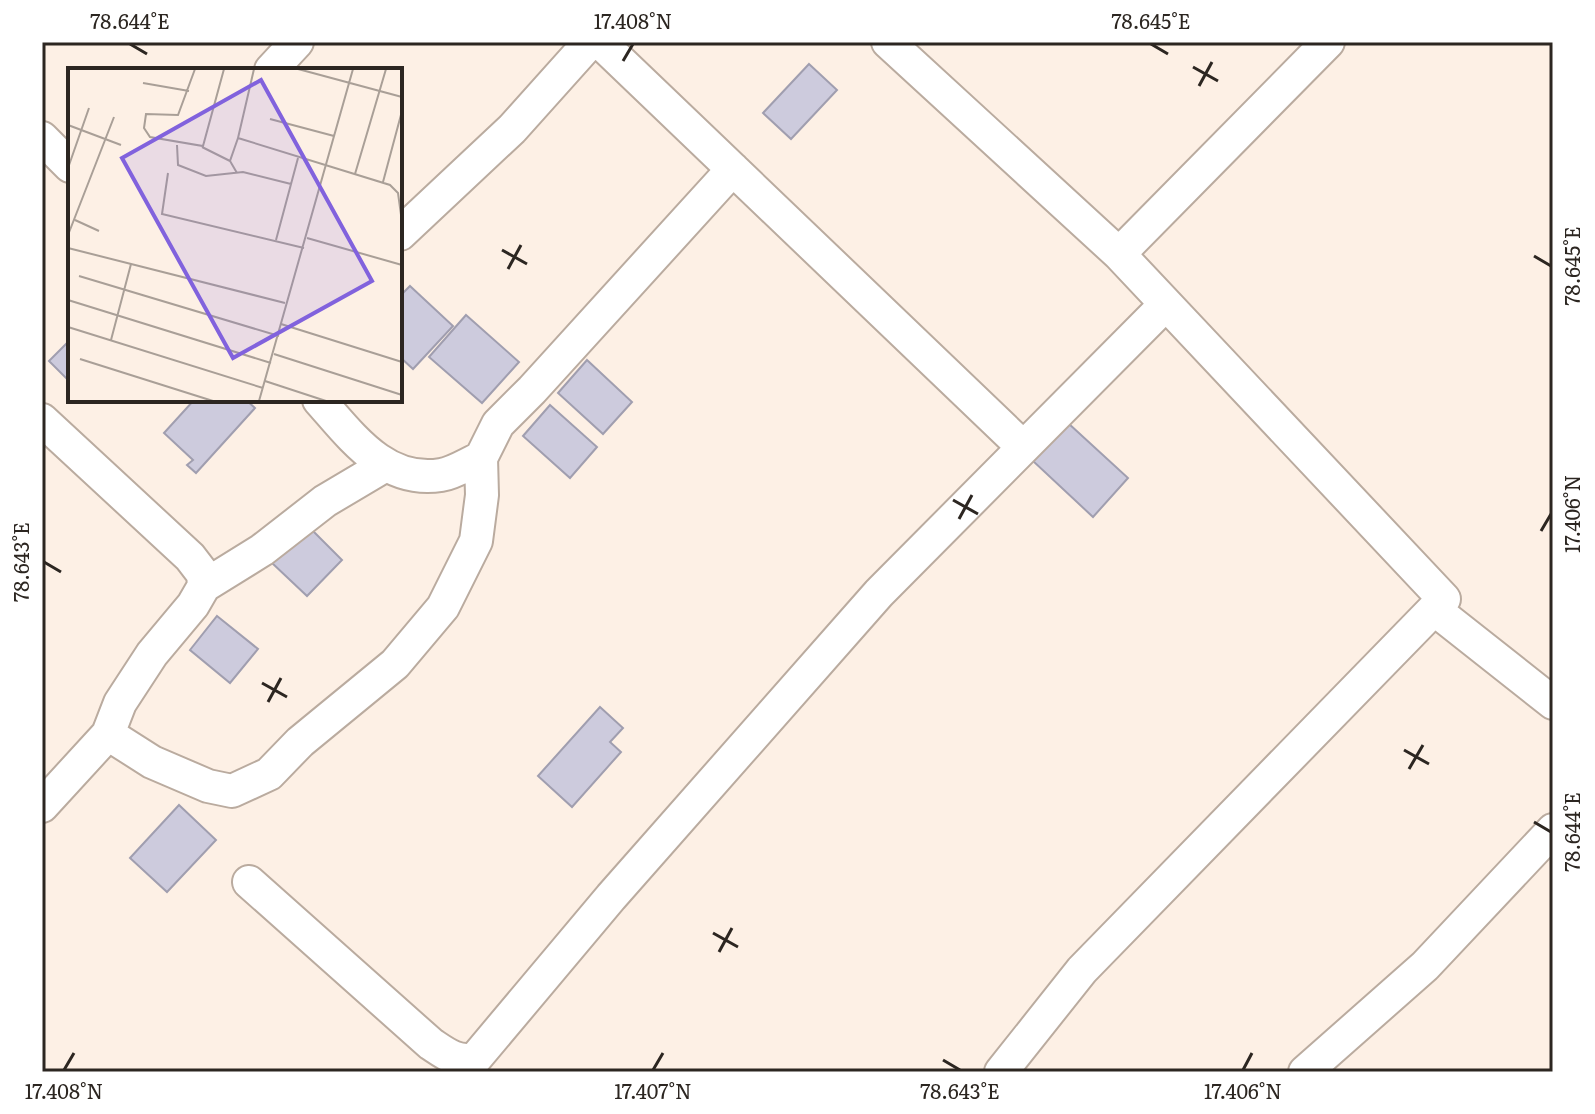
<svg xmlns="http://www.w3.org/2000/svg" width="1595" height="1114" font-family="Literata,serif">
<style>
.building{fill:#cdcbdd;stroke:#a09eaf;stroke-width:2}
.lines{fill:none;stroke-linecap:round;stroke-linejoin:round}
.minor-casing{stroke:#baab9f;stroke-width:36}
.minor{stroke:#fff;stroke-width:32}
.ticks{fill:none;stroke:#2c2621;stroke-width:3}
.inset-road{fill:none;stroke:#a99f97;stroke-width:2}
.view{fill:#8162dd;fill-opacity:0.15;stroke:#8162dd;stroke-width:4}
.inset-edge{fill:none;stroke:#2c2621;stroke-width:4}
.neatline{fill:none;stroke:#2c2621;stroke-width:3}
.ticks-label{font-size:20px;text-anchor:middle;fill:#2c2621}
</style>
<rect width="100%" height="100%" fill="#fdf0e5"/>
<path class="building" d="M 809,64 L 837,90 L 791,139 L 763,113 Z
M 410,286 L 453,326 L 413,369 L 400,357 L 400,296 Z
M 466,315 L 519,362 L 482,403 L 429,357 Z
M 70,340 L 70,377 L 68,380 L 49,361 Z
M 587,360 L 632,402 L 603,434 L 558,393 Z
M 194,400 L 246,400 L 255,408 L 196,473 L 187,465 L 193,460 L 164,433 Z
M 550,405 L 597,447 L 570,478 L 523,436 Z
M 1068,423 L 1128,478 L 1093,517 L 1033,461 Z
M 308,526 L 342,560 L 307,596 L 272,563 Z
M 217,616 L 258,649 L 230,683 L 190,650 Z
M 600,707 L 623,728 L 610,742 L 621,752 L 572,807 L 538,776 Z
M 179,805 L 216,840 L 167,892 L 130,858 Z"/>
<g class="lines">
<g class="minor-casing">
<path id="minor" d="M 600,42 L 1023,447
M 888,42 L 1119,254 L 1444,599 L 1434,609 L 1553,703
M 271,70 L 297,42
M 42,138 L 70,166
M 400,234 L 512,129 L 590,42
M 1119,254 L 1328,42
M 319,400 C 352,437 385,484 441,475 C 454,473 469,463 481,458
M 42,420 L 190,557 L 203,574 L 204,586 L 193,605 L 152,654 L 120,703 L 108,734 L 42,806
M 204,586 L 262,550 L 325,501 L 384,466
M 108,734 L 152,762 L 208,786 L 232,791 L 269,774 L 300,742 L 395,664 L 443,607 L 476,541 L 482,495 L 481,458 L 498,424 L 532,390 L 733,169
M 249,882 L 431,1044 C 446,1054 457,1063 475,1059 L 611,897 L 879,593 L 1165,305
M 1001,1072 L 1082,970 L 1434,609
M 1305,1072 L 1425,966 L 1553,830"/>
</g>
<use href="#minor" class="minor"/>
</g>
<path class="ticks" d="M 130,44 L 147,54M 1151,44 L 1168,54M 623,61 L 633,44M 1193,67 L 1218,81M 1199,86 L 1212,62M 502,250 L 527,264M 1534,256 L 1551,266M 508,269 L 521,245M 953,500 L 978,514M 959,519 L 972,495M 1541,531 L 1551,514M 44,562 L 61,572M 262,683 L 287,697M 268,702 L 281,678M 1404,750 L 1429,764M 1409,769 L 1423,745M 1534,822 L 1551,832M 713,933 L 738,947M 719,952 L 732,928M 943,1060 L 960,1070M 64,1070 L 74,1053M 653,1070 L 663,1053M 1243,1070 L 1252,1053"/>
<g transform="translate(68 68)">
<rect width="334" height="334" fill="#fdf0e5"/>
<path class="inset-road" d="M 127,1 L 110,47 L 78,46 L 76,60 L 82,69 L 135,78 L 156,1M 186,1 L 170,70 L 322,117 L 330,125 L 334,154M 230,1 L 334,29M 75,15 L 121,23M 202,51 L 266,68M 0,57 L 53,77M 109,77 L 110,97 L 138,108 L 175,104 L 223,116M 134,79 L 162,93M 0,100 L 21,40M 100,105 L 94,146 L 236,180M 169,105 L 162,93 L 170,70M 287,106 L 318,1M 315,114 L 334,43M 7,152 L 31,163M 0,167 L 46,49M 239,170 L 334,197M 208,172 L 230,90M 0,180 L 217,235M 11,208 L 211,268M 0,232 L 203,295M 213,256 L 334,294M 0,259 L 195,320M 43,272 L 63,196M 206,286 L 334,327M 12,291 L 145,333M 197,313 L 258,333M 191,333 L 285,1"/>
<path class="view" d="M 193,12 L 304,213 L 165,290 L 54,90 Z"/>
<rect width="334" height="334" class="inset-edge"/>
</g>
<rect width="1595" height="1114" fill="none" stroke="#ffffff" stroke-width="88"/>
<rect x="44" y="44" width="1507" height="1026" class="neatline"/>
<g class="ticks-label">
<text x="130" y="29">78.644°E</text>
<text x="633" y="29">17.408°N</text>
<text x="1151" y="29">78.645°E</text>
<text transform="translate(1573 266) rotate(-90)" y="7">78.645°E</text>
<text transform="translate(1573 514) rotate(-90)" y="7">17.406°N</text>
<text transform="translate(22 562) rotate(-90)" y="7">78.643°E</text>
<text transform="translate(1573 832) rotate(-90)" y="7">78.644°E</text>
<text x="64" y="1099">17.408°N</text>
<text x="653" y="1099">17.407°N</text>
<text x="960" y="1099">78.643°E</text>
<text x="1243" y="1099">17.406°N</text>
</g>
</svg>
